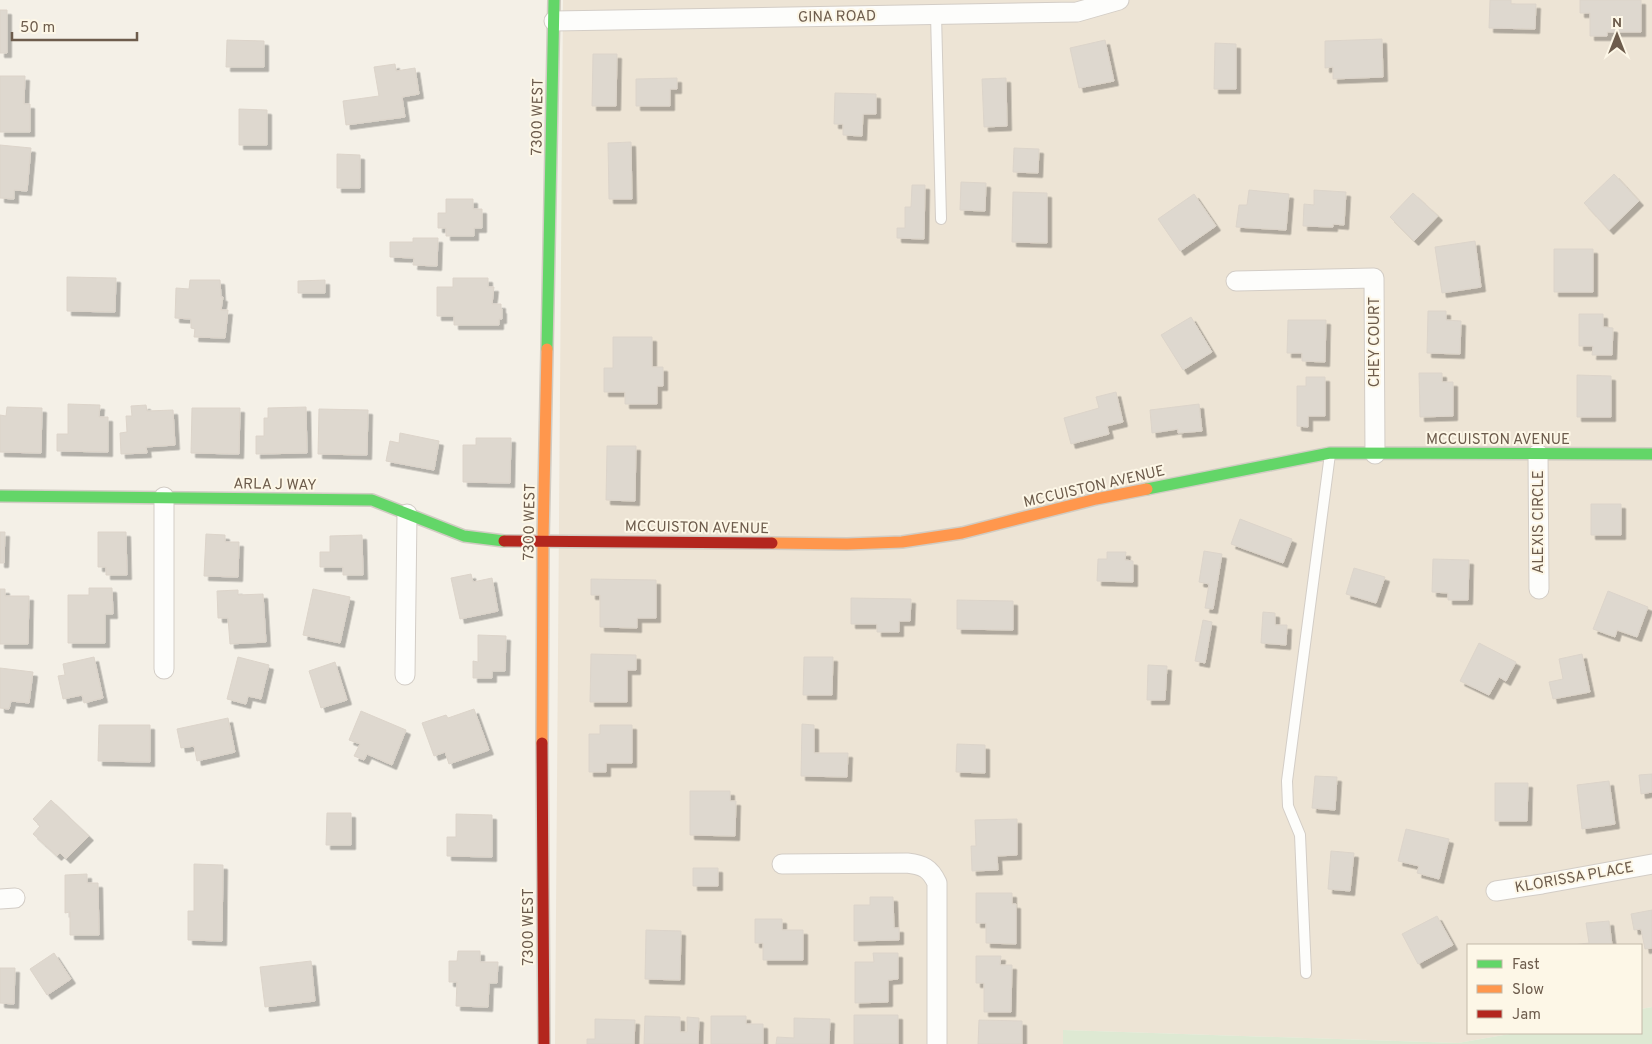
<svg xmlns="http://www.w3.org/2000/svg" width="1652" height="1044" font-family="Overpass,sans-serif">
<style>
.residential{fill:#ede4d5}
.green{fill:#dee9d3}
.building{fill:#ded8cf;stroke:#dcd4ca;filter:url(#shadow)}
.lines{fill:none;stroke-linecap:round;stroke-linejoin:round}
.lane-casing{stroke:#d3cdc6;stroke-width:12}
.street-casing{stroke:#d3cdc6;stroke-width:21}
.fast-casing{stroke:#d1ccc3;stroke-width:14}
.slow-casing{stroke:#d1ccc3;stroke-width:14}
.jam-casing{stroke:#d1ccc3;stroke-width:14}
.lane{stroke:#fdfdfb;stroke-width:10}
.street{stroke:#fdfdfb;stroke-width:19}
.fast{stroke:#63d668;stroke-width:11}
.slow{stroke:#ff974d;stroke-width:11}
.jam{stroke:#b3261e;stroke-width:11}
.labels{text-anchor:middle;stroke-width:4;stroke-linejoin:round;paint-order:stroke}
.street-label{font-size:15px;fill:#6d5c4c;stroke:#fdf7e7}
</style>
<defs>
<filter id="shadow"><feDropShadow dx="4.5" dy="4.5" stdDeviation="0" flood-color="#0004"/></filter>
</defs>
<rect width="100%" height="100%" fill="#f4f0e7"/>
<path class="residential" d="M 563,0 L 1652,0 L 1652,1007 L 1641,1009 L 1641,945 L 1468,945 L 1468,1033 L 1515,1033 L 1458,1043 L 1063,1030 L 1063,1044 L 555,1044 Z"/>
<path class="green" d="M 1652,1007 L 1652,1044 L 1063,1044 L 1063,1030 L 1458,1043 L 1515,1033 L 1641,1033 L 1641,1009 Z"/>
<path class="building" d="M 1490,0 L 1511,0 L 1511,4 L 1536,4 L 1535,29 L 1489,28 Z
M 1580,0 L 1641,0 L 1641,32 L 1607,32 L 1607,36 L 1590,36 L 1590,13 L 1580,13 Z
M 0,10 L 7,10 L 7,53 L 0,53 Z
M 1382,39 L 1383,77 L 1333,79 L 1333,67 L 1325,68 L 1325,41 Z
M 227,40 L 264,41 L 264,67 L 226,67 Z
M 1105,40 L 1114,81 L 1079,88 L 1070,48 Z
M 1215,43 L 1236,44 L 1236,89 L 1214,89 Z
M 593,54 L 617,54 L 616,106 L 592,106 Z
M 395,64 L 396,71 L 415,68 L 419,94 L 402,97 L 405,117 L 346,125 L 343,101 L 379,96 L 374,67 Z
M 0,76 L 25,76 L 24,104 L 30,104 L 30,132 L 0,132 Z
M 677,78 L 677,89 L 670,89 L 670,106 L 636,106 L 636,79 Z
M 1006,78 L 1007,126 L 984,127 L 982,79 Z
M 835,93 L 876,94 L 876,114 L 863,114 L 862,136 L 843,135 L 843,124 L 834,124 Z
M 239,109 L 267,110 L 267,145 L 239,145 Z
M 631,142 L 632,199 L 609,199 L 608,143 Z
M 0,145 L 31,148 L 27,191 L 14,190 L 14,199 L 0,198 Z
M 1014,148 L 1039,149 L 1038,173 L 1013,172 Z
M 337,154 L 360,155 L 360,188 L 337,188 Z
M 1614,174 L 1639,201 L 1609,230 L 1584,203 Z
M 961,182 L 986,183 L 985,211 L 960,210 Z
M 912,185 L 925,185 L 924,239 L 897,238 L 897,228 L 905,228 L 905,207 L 911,207 Z
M 1249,190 L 1289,194 L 1286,230 L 1236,227 L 1239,205 L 1247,205 Z
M 1314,190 L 1346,192 L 1344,225 L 1333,224 L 1333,227 L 1303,226 L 1304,204 L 1314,205 Z
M 1013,192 L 1047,193 L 1047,243 L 1012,242 Z
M 1413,193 L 1438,216 L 1414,241 L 1390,217 Z
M 1194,194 L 1216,226 L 1180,251 L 1158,219 Z
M 446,199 L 473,199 L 473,209 L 482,209 L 482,228 L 474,228 L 474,236 L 446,236 L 446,228 L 438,228 L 438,213 L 446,213 Z
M 413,238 L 438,238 L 437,266 L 413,265 L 414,258 L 390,257 L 390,242 L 413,242 Z
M 1475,241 L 1481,287 L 1442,293 L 1435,247 Z
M 1554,249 L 1593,249 L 1593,292 L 1554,292 Z
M 67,277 L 116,278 L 115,312 L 67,311 Z
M 453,278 L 488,278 L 488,287 L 494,287 L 492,304 L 501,304 L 501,309 L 502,309 L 502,319 L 499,319 L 499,325 L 454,325 L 454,316 L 437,316 L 437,287 L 453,287 Z
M 190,280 L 220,280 L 221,297 L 223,297 L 221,310 L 228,310 L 225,338 L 194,337 L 195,329 L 191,328 L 191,319 L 175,318 L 176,288 L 189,289 Z
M 325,280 L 325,293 L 298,293 L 298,281 Z
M 1428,311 L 1446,311 L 1446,320 L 1461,321 L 1460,354 L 1427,353 Z
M 1579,314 L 1603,314 L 1603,327 L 1613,328 L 1612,355 L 1592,355 L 1593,346 L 1579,346 Z
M 1191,317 L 1212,352 L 1183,370 L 1161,335 Z
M 1288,320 L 1326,320 L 1325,362 L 1302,361 L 1302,353 L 1287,353 Z
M 613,337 L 652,337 L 652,367 L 663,367 L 663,386 L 657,386 L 657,404 L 625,404 L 625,392 L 604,392 L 604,368 L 613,368 Z
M 1419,373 L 1442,373 L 1442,382 L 1453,382 L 1453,416 L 1420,417 Z
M 1577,375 L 1611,376 L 1611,417 L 1577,417 Z
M 1306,377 L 1325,377 L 1325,416 L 1308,416 L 1308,427 L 1297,426 L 1297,386 L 1306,386 Z
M 1116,392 L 1123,422 L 1107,426 L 1109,434 L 1071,444 L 1064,418 L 1099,408 L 1096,397 Z
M 68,404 L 100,405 L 99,417 L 108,417 L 108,452 L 57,451 L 57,434 L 68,434 Z
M 1199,404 L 1202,431 L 1178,433 L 1178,429 L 1152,433 L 1150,410 Z
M 146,405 L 147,411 L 173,410 L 175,445 L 146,447 L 147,453 L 121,454 L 120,433 L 127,432 L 126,416 L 132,416 L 131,406 Z
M 7,407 L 42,408 L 41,453 L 0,452 L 0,415 L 6,416 Z
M 306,407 L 307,453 L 256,454 L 256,436 L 264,436 L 264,418 L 268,418 L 268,408 Z
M 192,408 L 240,408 L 239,454 L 191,453 Z
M 319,409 L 368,410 L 367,455 L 318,454 Z
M 400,433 L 439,441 L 434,470 L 386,461 L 390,441 L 399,443 Z
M 476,438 L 511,438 L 510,483 L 463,482 L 463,445 L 476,445 Z
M 607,446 L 636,446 L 635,501 L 606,500 Z
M 1591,504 L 1621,504 L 1621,535 L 1591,535 Z
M 1240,519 L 1292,539 L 1283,563 L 1231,544 Z
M 0,532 L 5,532 L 4,563 L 0,563 Z
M 98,532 L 126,532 L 127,575 L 106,575 L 106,567 L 98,567 Z
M 206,534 L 225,535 L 225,542 L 239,542 L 238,577 L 204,576 Z
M 362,535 L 363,575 L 343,575 L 343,567 L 320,567 L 320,552 L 330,552 L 330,536 Z
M 1204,551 L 1222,554 L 1213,609 L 1205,608 L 1209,584 L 1199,582 Z
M 1107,552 L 1126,552 L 1125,560 L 1133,561 L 1133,582 L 1097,581 L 1098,559 L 1107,559 Z
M 1433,559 L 1469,560 L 1468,600 L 1448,600 L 1448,593 L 1432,592 Z
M 1354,568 L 1385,577 L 1376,603 L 1346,594 Z
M 471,574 L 473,582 L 492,578 L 498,611 L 460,619 L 451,578 Z
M 591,579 L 656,580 L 656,618 L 637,618 L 637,628 L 600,627 L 600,595 L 591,595 Z
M 89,588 L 112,588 L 113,614 L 105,614 L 105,643 L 68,643 L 68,595 L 89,595 Z
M 0,589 L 5,589 L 5,596 L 29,596 L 28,644 L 0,644 Z
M 313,589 L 350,597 L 340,643 L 303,635 Z
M 238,590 L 238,595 L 263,594 L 266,642 L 230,644 L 228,618 L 218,618 L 217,591 Z
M 1608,591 L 1648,607 L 1637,637 L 1617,630 L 1615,637 L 1593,629 Z
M 851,598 L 911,599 L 910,621 L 899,621 L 899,632 L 877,632 L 877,624 L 851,624 Z
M 957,600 L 1013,601 L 1013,630 L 957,629 Z
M 1263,612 L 1275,613 L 1275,625 L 1287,625 L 1286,645 L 1261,643 Z
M 1203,620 L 1212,622 L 1205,663 L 1195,661 Z
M 478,635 L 506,636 L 505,671 L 492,671 L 492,678 L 473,678 L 473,661 L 478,662 Z
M 1479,643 L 1516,662 L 1506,681 L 1499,677 L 1489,695 L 1460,681 Z
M 591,654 L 636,655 L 636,670 L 627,670 L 627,702 L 590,702 Z
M 1582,654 L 1590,692 L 1553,699 L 1549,682 L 1563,679 L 1559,659 Z
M 94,657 L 103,698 L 84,703 L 82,695 L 63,699 L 58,676 L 65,675 L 63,664 Z
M 238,657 L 269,665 L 261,699 L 248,696 L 246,704 L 227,699 Z
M 804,657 L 833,657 L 832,695 L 803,695 Z
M 335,662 L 347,700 L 321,708 L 309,671 Z
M 1148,665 L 1167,666 L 1165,700 L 1147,700 Z
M 0,668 L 33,672 L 29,703 L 11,701 L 9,709 L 0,708 Z
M 474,709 L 489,750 L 449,764 L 445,752 L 434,756 L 422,723 L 446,715 L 448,718 Z
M 361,711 L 406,730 L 392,765 L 367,754 L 364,760 L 354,756 L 360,744 L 349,740 Z
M 228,718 L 235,752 L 197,761 L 194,746 L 181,748 L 177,729 Z
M 802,724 L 814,725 L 814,753 L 848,753 L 847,777 L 801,776 Z
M 99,725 L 150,725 L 150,762 L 98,761 Z
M 600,725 L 632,725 L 632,763 L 606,763 L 606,772 L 589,772 L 589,734 L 600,734 Z
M 957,744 L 985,745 L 985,773 L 956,772 Z
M 1652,774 L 1652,792 L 1641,794 L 1639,775 Z
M 1315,776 L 1337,777 L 1335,810 L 1312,808 Z
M 1609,781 L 1615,824 L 1582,829 L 1577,785 Z
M 1495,783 L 1528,783 L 1527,821 L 1495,821 Z
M 690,791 L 730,791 L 730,801 L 736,801 L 735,836 L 690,835 Z
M 51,800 L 89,836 L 66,859 L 60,853 L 57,856 L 33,834 L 40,826 L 33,819 Z
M 327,813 L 351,813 L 351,845 L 326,845 Z
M 456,814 L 492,815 L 492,857 L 447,856 L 447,837 L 456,837 Z
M 1017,819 L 1017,855 L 997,856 L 998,870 L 972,871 L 971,846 L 976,846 L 975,820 Z
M 1406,829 L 1449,839 L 1439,879 L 1417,873 L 1419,866 L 1398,861 Z
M 1331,851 L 1354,853 L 1350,891 L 1328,889 Z
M 194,864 L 223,865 L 222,941 L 188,940 L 188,911 L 194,911 Z
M 693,868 L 718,868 L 718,886 L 693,886 Z
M 87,874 L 87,883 L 98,883 L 99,935 L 70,935 L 70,912 L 65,913 L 65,875 Z
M 976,893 L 1012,893 L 1012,904 L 1016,904 L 1016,944 L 986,943 L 986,923 L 976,923 Z
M 870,897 L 893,897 L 894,928 L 899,928 L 899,940 L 854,941 L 854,905 L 870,905 Z
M 1652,910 L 1652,948 L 1645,949 L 1641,929 L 1634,930 L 1631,914 Z
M 1437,916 L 1453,945 L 1418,964 L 1402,934 Z
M 755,919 L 782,919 L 782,930 L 803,930 L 803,960 L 763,960 L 763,943 L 755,943 Z
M 1609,921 L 1612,945 L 1572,945 L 1589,943 L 1586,923 Z
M 646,930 L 681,931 L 680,980 L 645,979 Z
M 458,951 L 480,951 L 480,962 L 498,962 L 497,983 L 489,983 L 488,1007 L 456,1006 L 457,982 L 449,982 L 449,961 L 457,961 Z
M 54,953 L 71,979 L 47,995 L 30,969 Z
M 873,953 L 898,953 L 898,979 L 888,980 L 888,1002 L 855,1003 L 855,962 L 874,962 Z
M 976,956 L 1001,956 L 1000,965 L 1012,965 L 1011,1012 L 984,1012 L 984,983 L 976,983 Z
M 311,961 L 315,1001 L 265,1007 L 260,967 Z
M 0,968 L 15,968 L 14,1004 L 0,1003 Z
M 854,1015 L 898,1015 L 898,1044 L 854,1044 Z
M 645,1016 L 680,1017 L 680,1032 L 687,1032 L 687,1017 L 699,1018 L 698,1044 L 644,1044 Z
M 711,1016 L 746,1016 L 746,1024 L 763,1024 L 763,1044 L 711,1044 Z
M 794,1018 L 830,1019 L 829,1044 L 776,1044 L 777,1037 L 794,1038 Z
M 595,1019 L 635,1020 L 634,1044 L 587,1044 L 587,1039 L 595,1039 Z
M 979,1020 L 1022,1021 L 1022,1044 L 978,1044 Z"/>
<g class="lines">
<g class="lane-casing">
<path id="lane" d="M 936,14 L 941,219
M 1306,973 L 1300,835 L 1288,806 L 1287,781 L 1330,454"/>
</g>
<g class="street-casing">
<path id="street" d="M 554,21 L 1077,12 L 1119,0
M 1236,281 L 1374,278 L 1375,454
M 1538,454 L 1539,589
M 164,669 L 164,497
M 405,675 L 407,514
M 782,864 L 907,863 C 923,865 930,868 937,883 L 937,1044
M 1496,891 L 1542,884 L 1652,864
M 0,899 L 15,898"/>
</g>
<g class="fast-casing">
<path id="fast" d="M 547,349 L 554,0
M 1147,489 L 1330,453 L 1652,454
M 0,496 L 372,500 L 464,536 L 504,541"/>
</g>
<g class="slow-casing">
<path id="slow" d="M 772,543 L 847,544 L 902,542 L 962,533 L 1096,499 L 1147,489
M 542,743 L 543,540 L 547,349"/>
</g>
<g class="jam-casing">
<path id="jam" d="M 504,541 L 772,543
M 542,743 L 544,1044"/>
</g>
<use href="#lane" class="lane"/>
<use href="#street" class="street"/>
<use href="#fast" class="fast"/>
<use href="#slow" class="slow"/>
<use href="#jam" class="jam"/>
</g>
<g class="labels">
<g class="street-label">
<text transform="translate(837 16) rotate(-1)" y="5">GINA ROAD</text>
<text transform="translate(537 117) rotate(-89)" y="5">7300 WEST</text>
<text transform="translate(1374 342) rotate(-90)" y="5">CHEY COURT</text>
<text x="1498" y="444">MCCUISTON AVENUE</text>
<text transform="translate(275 484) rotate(1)" y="5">ARLA J WAY</text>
<text transform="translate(1094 486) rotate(-13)" y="5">MCCUISTON AVENUE</text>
<text transform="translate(529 522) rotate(-89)" y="5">7300 WEST</text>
<text transform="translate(1538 522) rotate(-90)" y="5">ALEXIS CIRCLE</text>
<text transform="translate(697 527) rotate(1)" y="5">MCCUISTON AVENUE</text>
<text transform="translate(1574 877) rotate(-10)" y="5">KLORISSA PLACE</text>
<text transform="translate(528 927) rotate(-90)" y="5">7300 WEST</text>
</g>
</g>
<rect x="1467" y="944" width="175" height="90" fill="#fdf7e7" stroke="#c3b9a9"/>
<rect x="1477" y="960" width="25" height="8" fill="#63d668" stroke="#c3b9a9"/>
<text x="1512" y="969" font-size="15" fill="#6d5c4c">Fast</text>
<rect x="1477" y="985" width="25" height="8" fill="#ff974d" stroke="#c3b9a9"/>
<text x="1512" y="994" font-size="15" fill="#6d5c4c">Slow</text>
<rect x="1477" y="1010" width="25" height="8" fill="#b3261e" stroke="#c3b9a9"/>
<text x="1512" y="1019" font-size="15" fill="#6d5c4c">Jam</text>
<g transform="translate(1617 35)" stroke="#fdf7e7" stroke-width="4" paint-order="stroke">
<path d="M0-4L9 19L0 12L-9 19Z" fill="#6d5c4c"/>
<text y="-8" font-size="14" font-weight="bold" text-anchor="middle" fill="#6d5c4c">N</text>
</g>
<path d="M12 32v8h125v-8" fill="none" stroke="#6d5c4c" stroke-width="2.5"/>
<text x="20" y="32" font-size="15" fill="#6d5c4c" stroke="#fdf7e7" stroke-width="4" paint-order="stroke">50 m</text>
</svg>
